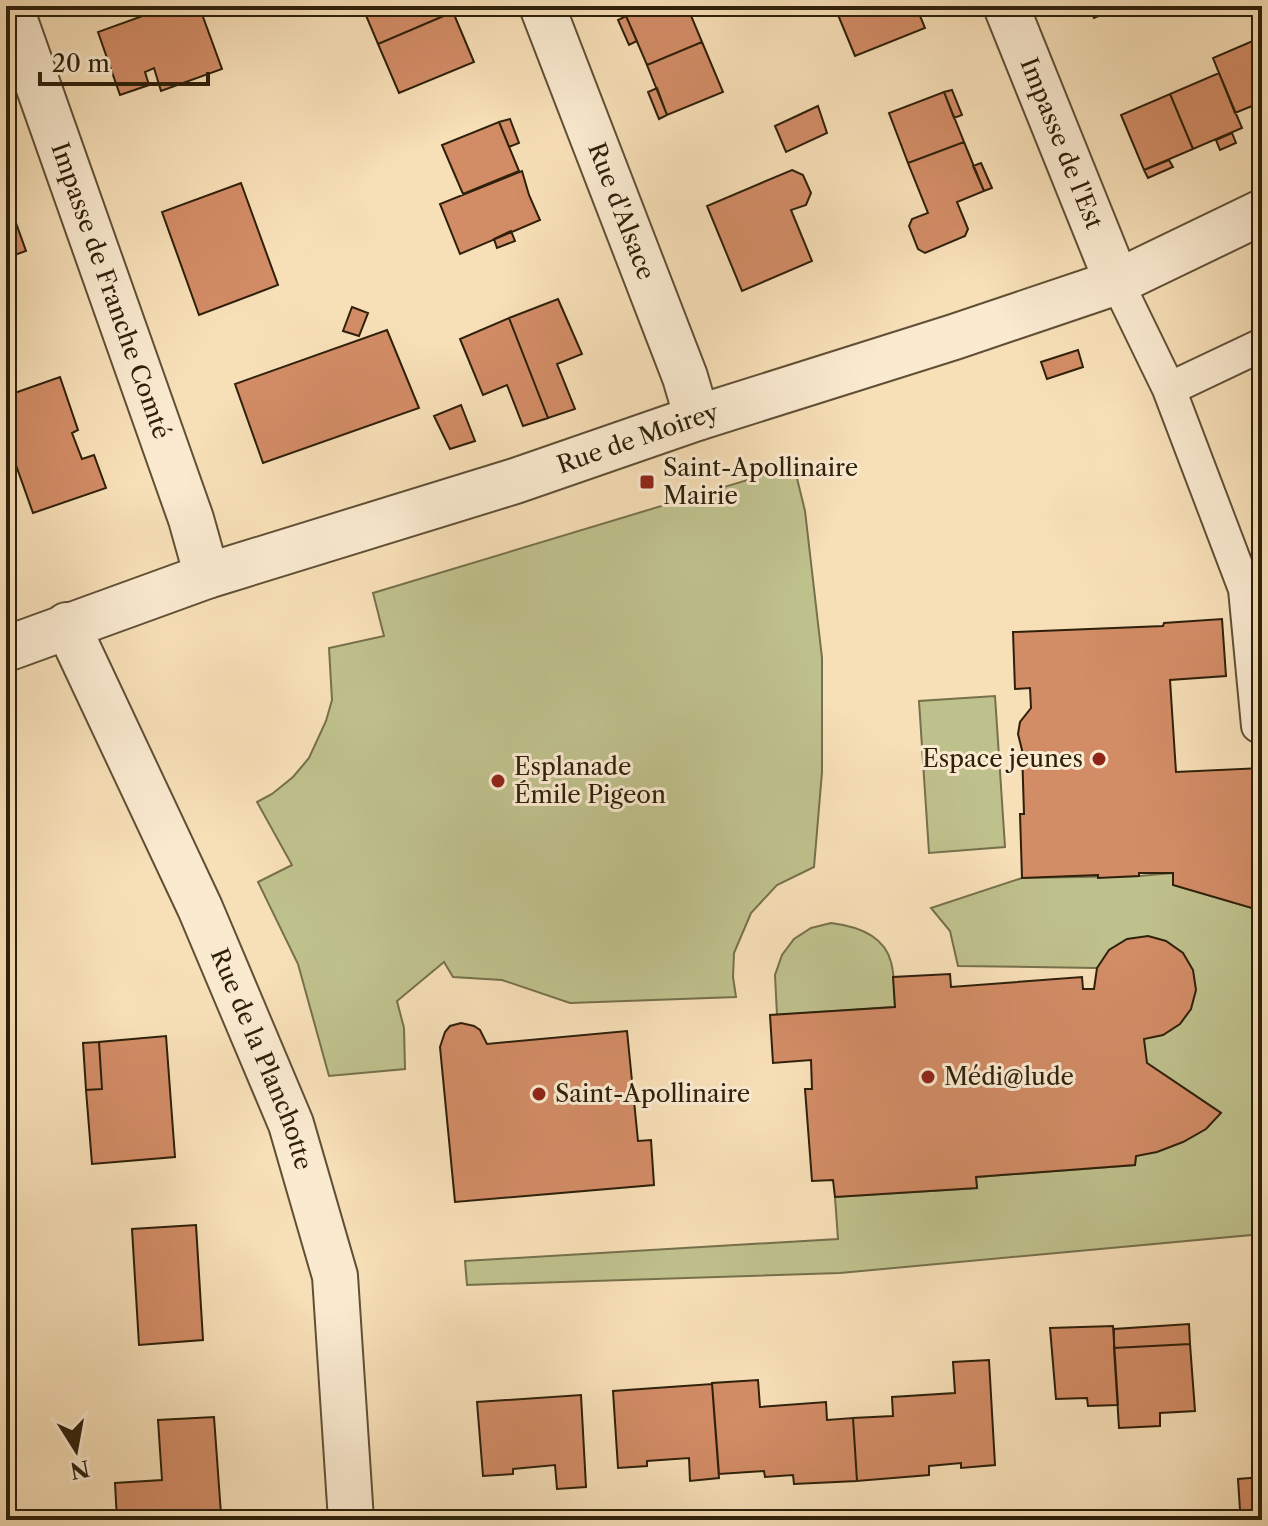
<svg xmlns="http://www.w3.org/2000/svg" width="1268" height="1526" font-family="'Libre Caslon Text',serif">
<style>
.green{fill:#bfc18d;stroke:#76704c;stroke-width:2}
.building{fill:#d28c66;stroke:#2e200a;stroke-width:2}
.lines{fill:none;stroke-linecap:round;stroke-linejoin:round}
.lane-casing{stroke:#605035;stroke-width:36}
.street-casing{stroke:#605035;stroke-width:48}
.lane{stroke:#faead0;stroke-width:32}
.street{stroke:#faead0;stroke-width:44}
.poi-dot{fill:#8f2418;stroke:#faead0;stroke-width:3}
.labels{text-anchor:middle;stroke-width:6;stroke-linejoin:round;paint-order:stroke}
.street-label{font-size:24px;fill:#2e200a;stroke:#faead0}
.poi-label{font-size:24px;fill:#2e200a;stroke:#faead0;text-anchor:start}
</style>
<rect width="100%" height="100%" fill="#f7dfb7"/>
<filter id="stains"><feTurbulence type="fractalNoise" baseFrequency=".0025" numOctaves="4"/><feColorMatrix values="0 0 0 0 .2 0 0 0 0 .09 0 0 0 0 .02 0 0 0 .5 -.17"/></filter>
<radialGradient id="worn" r=".72"><stop offset=".6" stop-color="#630" stop-opacity="0"/><stop offset="1" stop-color="#630" stop-opacity=".3"/></radialGradient>
<path class="green" d="M 794,466 L 805,511 L 822,658 L 822,772 L 814,867 L 777,885 L 751,913 L 734,953 L 733,977 L 736,997 L 570,1003 L 502,980 L 453,977 L 444,962 L 397,1001 L 404,1028 L 405,1069 L 329,1076 L 298,964 L 258,882 L 292,865 L 257,802 L 272,794 L 293,777 L 309,758 L 326,721 L 332,700 L 329,648 L 384,636 L 373,593 Z
M 995,696 L 1005,847 L 929,853 L 919,701 Z
M 1173,873 L 1174,885 L 1262,911 L 1262,1234 L 840,1273 L 467,1285 L 465,1261 L 838,1239 L 835,1197 L 977,1188 L 976,1177 L 1135,1165 L 1136,1156 C 1168,1147 1200,1140 1220,1112 L 1147,1063 L 1097,968 L 958,966 L 950,931 L 931,908 L 1022,878 L 1139,876 Z
M 831,923 C 856,926 884,935 891,962 C 895,976 894,993 895,1007 L 777,1015 L 775,975 L 782,955 L 794,939 L 811,928 Z"/>
<path class="building" d="M 170,6 L 199,6 L 222,69 L 161,91 L 154,68 L 145,72 L 149,85 L 120,95 L 98,32 Z
M 362,6 L 450,6 L 453,12 L 378,44 Z
M 649,6 L 687,6 L 702,42 L 647,65 L 626,16 Z
M 832,6 L 916,6 L 925,28 L 855,56 L 836,10 L 834,11 Z
M 1089,6 L 1121,6 L 1094,18 Z
M 453,12 L 474,62 L 399,93 L 378,44 Z
M 626,16 L 637,41 L 629,45 L 618,20 Z
M 1262,37 L 1262,102 L 1235,113 L 1213,58 Z
M 702,42 L 723,92 L 667,115 L 647,65 Z
M 1219,73 L 1242,128 L 1193,149 L 1170,94 Z
M 657,88 L 667,115 L 659,119 L 648,92 Z
M 952,90 L 962,115 L 954,118 L 944,92 Z
M 944,92 L 964,142 L 908,163 L 889,113 Z
M 1170,94 L 1193,149 L 1144,170 L 1121,115 Z
M 818,106 L 827,133 L 786,152 L 775,126 Z
M 510,119 L 519,143 L 509,147 L 499,122 Z
M 499,122 L 519,171 L 463,194 L 442,145 Z
M 1232,133 L 1236,143 L 1220,150 L 1216,140 Z
M 964,142 L 984,191 L 957,202 L 968,229 L 965,236 L 925,253 L 918,249 L 909,226 L 912,219 L 928,213 L 908,163 Z
M 1169,160 L 1173,167 L 1148,178 L 1144,170 Z
M 981,163 L 992,188 L 984,191 L 973,166 Z
M 792,170 L 803,175 L 811,193 L 806,205 L 791,210 L 812,261 L 742,291 L 707,206 Z
M 522,171 L 529,195 L 540,220 L 460,254 L 440,204 Z
M 241,183 L 278,285 L 199,315 L 162,212 Z
M 6,195 L 26,251 L 6,258 Z
M 511,231 L 515,241 L 497,248 L 494,239 Z
M 558,299 L 582,354 L 557,364 L 575,409 L 548,418 L 509,318 Z
M 352,307 L 368,313 L 359,336 L 343,331 Z
M 509,318 L 548,418 L 523,426 L 507,385 L 483,395 L 460,339 Z
M 387,330 L 419,408 L 263,463 L 235,384 Z
M 1078,350 L 1083,367 L 1047,379 L 1041,362 Z
M 60,377 L 78,430 L 72,433 L 82,459 L 94,455 L 106,488 L 33,513 L 6,437 L 6,396 Z
M 461,405 L 475,441 L 450,449 L 434,416 Z
M 1222,619 L 1226,676 L 1170,680 L 1176,772 L 1262,768 L 1262,911 L 1173,885 L 1173,873 L 1139,873 L 1139,876 L 1098,878 L 1098,875 L 1022,878 L 1020,814 L 1024,814 L 1022,750 L 1018,734 L 1020,722 L 1031,708 L 1030,688 L 1015,689 L 1013,632 L 1163,626 L 1164,623 Z
M 1148,936 L 1166,941 L 1183,953 L 1193,970 L 1196,990 L 1191,1009 L 1180,1024 L 1163,1035 L 1144,1039 L 1147,1063 L 1221,1113 L 1206,1129 L 1183,1142 L 1157,1152 L 1136,1156 L 1135,1165 L 976,1177 L 977,1188 L 835,1197 L 833,1180 L 812,1181 L 805,1089 L 812,1089 L 811,1060 L 773,1063 L 770,1015 L 895,1007 L 893,977 L 950,974 L 951,987 L 1082,977 L 1083,989 L 1094,989 L 1097,968 L 1109,950 L 1127,939 Z
M 461,1023 L 474,1026 L 480,1030 L 487,1044 L 627,1031 L 638,1141 L 651,1140 L 654,1185 L 455,1202 L 440,1047 L 445,1032 L 450,1026 Z
M 166,1036 L 175,1157 L 92,1164 L 86,1090 L 102,1089 L 99,1042 Z
M 99,1042 L 102,1089 L 86,1090 L 83,1043 Z
M 196,1225 L 203,1340 L 139,1345 L 132,1229 Z
M 1189,1324 L 1190,1344 L 1114,1348 L 1114,1329 Z
M 1113,1326 L 1118,1405 L 1088,1406 L 1087,1398 L 1056,1399 L 1050,1328 Z
M 1190,1344 L 1195,1411 L 1160,1413 L 1160,1426 L 1119,1428 L 1114,1348 Z
M 989,1360 L 995,1465 L 961,1468 L 961,1463 L 929,1466 L 929,1475 L 857,1481 L 853,1418 L 893,1416 L 892,1397 L 955,1393 L 953,1362 Z
M 758,1380 L 760,1407 L 826,1402 L 827,1420 L 853,1418 L 857,1481 L 794,1484 L 793,1475 L 765,1477 L 764,1471 L 719,1474 L 712,1383 Z
M 712,1384 L 719,1478 L 690,1481 L 689,1458 L 647,1461 L 647,1466 L 618,1468 L 613,1391 Z
M 581,1395 L 586,1487 L 557,1489 L 555,1465 L 513,1469 L 513,1474 L 483,1476 L 477,1402 Z
M 214,1417 L 221,1514 L 117,1520 L 115,1483 L 162,1480 L 158,1420 Z
M 1262,1477 L 1262,1520 L 1231,1520 L 1230,1511 L 1240,1510 L 1238,1479 Z"/>
<g class="lines">
<g class="lane-casing">
<path id="lane" d="M 1117,282 L 1169,389 L 1245,589 L 1262,591
M 1169,389 L 1262,345
M 1245,589 L 1258,726"/>
</g>
<g class="street-casing">
<g id="street">
<path id="s1" d="M 10,6 L 191,519 L 207,576"/>
<path id="s2" d="M 542,6 L 685,377 L 697,418"/>
<path id="s3" d="M 1006,6 L 1117,282"/>
<path id="s4" d="M 67,625 L 200,908 L 291,1124 L 335,1276 L 351,1520"/>
<path id="s5" d="M 6,649 L 207,576 L 515,481 L 697,418 L 954,337 L 1117,282 L 1262,212"/>
</g>
</g>
<use href="#lane" class="lane"/>
<use href="#street" class="street"/>
</g>
<g class="poi-dot">
<rect x="639" y="474" width="16" height="16" rx="4"/>
<circle cx="1099" cy="759" r="8"/>
<circle cx="498" cy="781" r="8"/>
<circle cx="928" cy="1077" r="8"/>
<circle cx="539" cy="1094" r="8"/>
</g>
<g class="labels">
<g class="street-label">
<text dy="8" stroke="none"><textPath href="#s3" startOffset="148">Impasse de l'Est</textPath></text>
<text dy="8" stroke="none"><textPath href="#s2" startOffset="220">Rue d'Alsace</textPath></text>
<text dy="8" stroke="none"><textPath href="#s1" startOffset="302">Impasse de Franche Comté</textPath></text>
<text dy="8" stroke="none"><textPath href="#s5" startOffset="666">Rue de Moirey</textPath></text>
<text dy="8" stroke="none"><textPath href="#s4" startOffset="476">Rue de la Planchotte</textPath></text>
</g>
<g class="poi-label">
<text x="663" y="476">Saint-Apollinaire<tspan x="663" dy="28">Mairie</tspan></text>
<text x="1083" y="767" text-anchor="end">Espace jeunes</text>
<text x="514" y="775">Esplanade<tspan x="514" dy="28">Émile Pigeon</tspan></text>
<text x="944" y="1085">Médi@lude</text>
<text x="555" y="1102">Saint-Apollinaire</text>
</g>
</g>
<rect width="1268" height="1526" fill="none" stroke="#f7dfb7" stroke-width="32"/>
<rect x="8" y="8" width="1252" height="1510" fill="none" stroke="#2e200a" stroke-width="4"/>
<rect x="16" y="16" width="1236" height="1494" fill="none" stroke="#2e200a" stroke-width="2"/>
<g transform="translate(76 1450) rotate(169)" stroke="#faead0" stroke-width="6" paint-order="stroke">
<path d="M0-6L14 30L0 20L-14 30Z" fill="#2e200a"/>
<text y="-12" font-size="22" font-weight="bold" text-anchor="middle" fill="#2e200a">N</text>
</g>
<path d="M40 72v12h168v-12" fill="none" stroke="#2e200a" stroke-width="4"/>
<text x="52" y="72" font-size="24" fill="#2e200a" stroke="#faead0" stroke-width="6" paint-order="stroke">20 m</text>
<rect width="100%" height="100%" filter="url(#stains)"/>
<rect width="100%" height="100%" fill="url(#worn)"/>
</svg>
